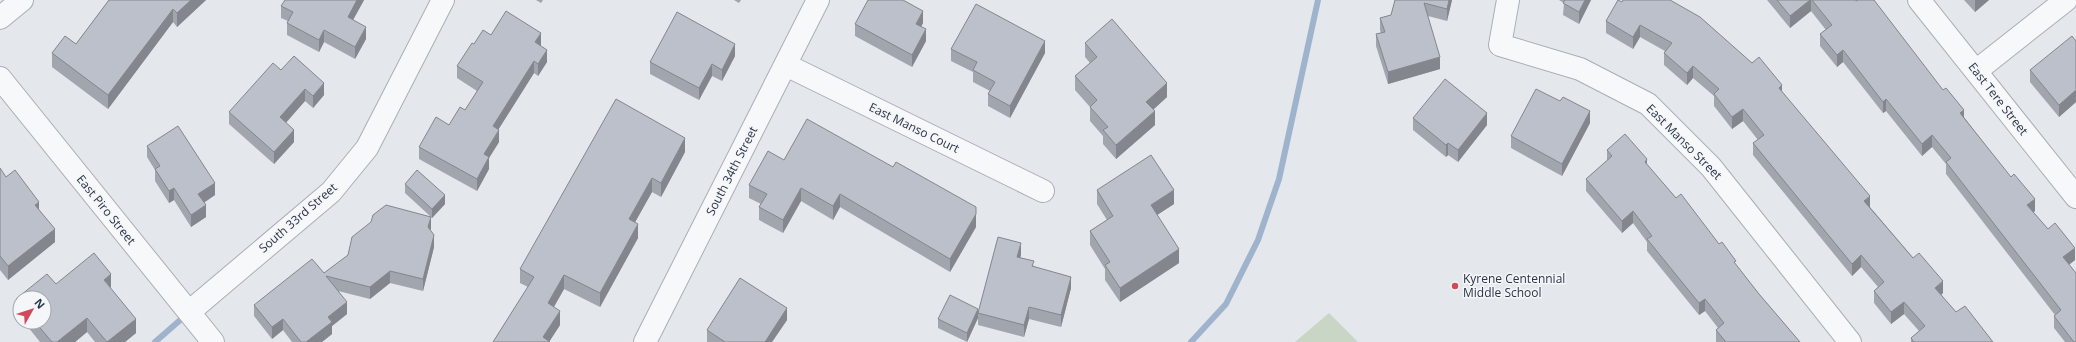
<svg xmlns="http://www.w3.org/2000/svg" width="2076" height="342" font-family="'Open Sans',sans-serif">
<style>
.green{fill:#c9d6c5}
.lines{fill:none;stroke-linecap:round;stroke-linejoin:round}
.stream{stroke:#9fb4cc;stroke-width:6}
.street-casing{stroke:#a9aeb7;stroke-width:24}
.street{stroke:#f7f8fa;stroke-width:22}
.wall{fill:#a1a5ae}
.shaded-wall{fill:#83868d}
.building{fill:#bbc0ca;stroke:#83868d}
.poi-dot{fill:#d1495b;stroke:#f4f6f9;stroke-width:1.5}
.labels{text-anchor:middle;stroke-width:3;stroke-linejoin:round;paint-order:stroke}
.street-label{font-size:12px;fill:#2b3445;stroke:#f4f6f9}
.poi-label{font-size:12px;fill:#2b3445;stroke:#f4f6f9;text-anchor:start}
</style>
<rect width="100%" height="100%" fill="#e4e7ec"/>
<path class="green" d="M 1329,313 L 1358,342 L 1295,342 Z"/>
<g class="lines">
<path class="stream" d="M 155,342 L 186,315
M 1191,342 L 1226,304 L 1258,240 L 1279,179 L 1318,0"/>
<g class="street-casing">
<path id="street" d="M 1508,0 L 1500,45 L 1580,69 L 1648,104 L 1711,167 L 1850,342
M 1919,0 L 2076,197
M 0,18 L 22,0
M 786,65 L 1043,191
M 1976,71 L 2066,0
M 0,78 L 213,342
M 189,312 L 331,192 L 367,148 L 443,0
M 645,342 L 818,0"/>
</g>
<use href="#street" class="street"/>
</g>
<path class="wall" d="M 109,0 L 206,0 L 177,27 L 173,22 L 108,109 L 52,67 L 52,53 L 76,44 Z
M 285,0 L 364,0 L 353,20 L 366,39 L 355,59 L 324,42 L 319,52 L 287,35 L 287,23 L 288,21 L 281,18 L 281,6 Z
M 536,0 L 543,0 L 541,3 Z
M 734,0 L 741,0 L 739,3 Z
M 1395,0 L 1452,0 L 1447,21 L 1428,16 L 1440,69 L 1388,84 L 1376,46 L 1376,34 L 1381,33 L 1380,30 L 1380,18 L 1391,15 Z
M 1559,0 L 1591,0 L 1579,24 L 1563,15 L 1564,3 Z
M 1767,0 L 1856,0 L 1964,117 L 2035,211 L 2033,212 L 2075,260 L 2069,265 L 2076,342 L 2065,342 L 2054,328 L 2054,316 L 2055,315 L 1946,174 L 1946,164 L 1932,147 L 1922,156 L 1886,111 L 1883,113 L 1843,62 L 1837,67 L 1820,46 L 1820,34 L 1826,30 L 1811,11 L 1790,28 Z
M 1964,0 L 1989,0 L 1975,12 Z
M 1622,2 L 1782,92 L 1870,207 L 1943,293 L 1941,295 L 1956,312 L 1993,342 L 1911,342 L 1911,338 L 1919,331 L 1904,314 L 1891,324 L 1874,303 L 1874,291 L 1878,287 L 1861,267 L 1852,276 L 1753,155 L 1753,143 L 1758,140 L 1743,121 L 1732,129 L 1714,106 L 1714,96 L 1693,78 L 1687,85 L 1664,65 L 1664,53 L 1665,51 L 1640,37 L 1633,49 L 1606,33 L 1606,21 Z
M 923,23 L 921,27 L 926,41 L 912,67 L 855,36 L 855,24 Z
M 491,35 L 541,45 L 540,46 L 547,62 L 538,76 L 534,73 L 498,130 L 499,142 L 489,158 L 489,169 L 477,191 L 419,159 L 419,147 L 449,125 L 465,110 L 477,91 L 457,78 L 457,66 Z
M 2076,41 L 2076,102 L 2059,117 L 2030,82 L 2030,70 Z
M 1085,43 L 1167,97 L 1153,110 L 1155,125 L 1116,159 L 1103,144 L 1103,136 L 1090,121 L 1090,107 L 1075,90 L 1075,76 L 1090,63 L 1085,57 Z
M 951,49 L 1045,53 L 1010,118 L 988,106 L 988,94 L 990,91 L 973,82 L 973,72 L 951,61 Z
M 735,56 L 722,81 L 712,76 L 699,100 L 650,74 L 650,62 Z
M 281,70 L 324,95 L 313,108 L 305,101 L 286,123 L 294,142 L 274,164 L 229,124 L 229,112 Z
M 1413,118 L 1487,125 L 1458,162 L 1448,155 L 1446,157 L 1413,130 Z
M 1590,123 L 1562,176 L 1511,148 L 1511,136 Z
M 147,146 L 215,195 L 204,203 L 206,217 L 191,227 L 174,200 L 169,203 L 155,181 L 155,170 L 147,157 Z
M 1607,150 L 1647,165 L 1736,265 L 1759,294 L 1800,342 L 1716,342 L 1716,330 L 1718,328 L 1705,311 L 1699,315 L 1647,251 L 1647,242 L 1633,223 L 1622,233 L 1586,191 L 1586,179 L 1607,161 Z
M 685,152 L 661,197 L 652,192 L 635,222 L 638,238 L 600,307 L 564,289 L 554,307 L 560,325 L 549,342 L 493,342 L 528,287 L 520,283 L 520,269 Z
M 784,160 L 976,227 L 950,272 L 840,207 L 833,220 L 801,201 L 783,233 L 759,220 L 759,207 L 761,204 L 749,198 L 749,185 Z
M 0,168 L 6,177 L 39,210 L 55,242 L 8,280 L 0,270 Z
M 405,184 L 445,204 L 432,218 L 431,217 L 430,230 L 434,247 L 423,291 L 390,283 L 370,299 L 338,291 L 347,314 L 332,326 L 332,334 L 322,342 L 292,342 L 283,330 L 272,339 L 254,316 L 254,305 L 324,273 L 430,216 L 405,193 Z
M 1097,190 L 1174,204 L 1157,215 L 1179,263 L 1120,302 L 1105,280 L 1105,269 L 1090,245 L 1090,231 L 1107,220 L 1097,204 Z
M 1021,255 L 1020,257 L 1034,266 L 1071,288 L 1061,327 L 1029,319 L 1024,337 L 978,325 L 978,318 L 967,342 L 938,328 L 938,319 L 978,312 Z
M 56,284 L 111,289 L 136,333 L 125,342 L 95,342 L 87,332 L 75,342 L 40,342 L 24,322 L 44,322 L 20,298 L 20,318 L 16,313 L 16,299 Z
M 787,320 L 772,342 L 707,342 L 707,330 Z"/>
<path class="shaded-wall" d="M 191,0 L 206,0 L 177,27 L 177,13 Z
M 357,0 L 364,0 L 348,29 L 348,17 Z
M 1449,0 L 1452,0 L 1447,21 L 1447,9 Z
M 1585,0 L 1591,0 L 1579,24 L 1579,12 Z
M 1810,0 L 1811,0 L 1811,11 L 1790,28 L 1790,16 Z
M 1975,0 L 1989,0 L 1975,12 Z
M 173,9 L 173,22 L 108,109 L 108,95 Z
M 923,11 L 923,23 L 916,36 L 916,24 Z
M 1640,25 L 1640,37 L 1633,49 L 1633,37 Z
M 366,27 L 366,39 L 355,59 L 355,47 Z
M 926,29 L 926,41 L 912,67 L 912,55 Z
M 324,30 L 324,42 L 319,52 L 319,40 Z
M 541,33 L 541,45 L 535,54 L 535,42 Z
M 1045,41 L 1045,53 L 1010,118 L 1010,106 Z
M 735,44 L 735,56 L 722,81 L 722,70 Z
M 547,50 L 547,62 L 538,76 L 538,64 Z
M 1843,50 L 1843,62 L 1837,67 L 1837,55 Z
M 1440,57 L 1440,69 L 1388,84 L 1388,72 Z
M 534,61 L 534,73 L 493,138 L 493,126 Z
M 712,64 L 712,76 L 699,100 L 699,88 Z
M 1693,66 L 1693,78 L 1687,85 L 1687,73 Z
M 324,83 L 324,95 L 313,108 L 313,96 Z
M 1167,83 L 1167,97 L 1146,116 L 1146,102 Z
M 1782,85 L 1782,97 L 1779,88 Z
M 305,89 L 305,101 L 280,129 L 280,117 Z
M 2076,90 L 2076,102 L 2059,117 L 2059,105 Z
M 1886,99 L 1886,111 L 1883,113 L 1883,102 Z
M 1743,109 L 1743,121 L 1732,129 L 1732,117 Z
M 1964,110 L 1964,122 L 1960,113 Z
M 1155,111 L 1155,125 L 1116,159 L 1116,145 Z
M 1590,111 L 1590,123 L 1562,176 L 1562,164 Z
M 1487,113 L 1487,125 L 1458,162 L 1458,150 Z
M 294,130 L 294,142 L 274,164 L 274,152 Z
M 499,130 L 499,142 L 489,158 L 489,169 L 477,191 L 477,179 L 484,154 Z
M 1932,135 L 1932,147 L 1922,156 L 1922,144 Z
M 685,138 L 685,152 L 661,197 L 661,183 Z
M 1448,143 L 1448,155 L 1446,157 L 1446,145 Z
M 1647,159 L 1647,171 L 1645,162 Z
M 652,178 L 652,192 L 629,233 L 629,219 Z
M 215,183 L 215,195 L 198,206 L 198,194 Z
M 174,188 L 174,200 L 169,203 L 169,191 Z
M 801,188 L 801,201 L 783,233 L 783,220 Z
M 1174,190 L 1174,204 L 1151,219 L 1151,205 Z
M 840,194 L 840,207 L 833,220 L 833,206 Z
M 445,195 L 445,204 L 432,218 L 432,209 Z
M 1870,196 L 1870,208 L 1864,201 Z
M 2035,199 L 2035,211 L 2027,217 L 2027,205 Z
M 39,202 L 39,215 L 35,205 Z
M 206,205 L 206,217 L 191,227 L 191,215 Z
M 1633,211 L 1633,223 L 1622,233 L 1622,221 Z
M 976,214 L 976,227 L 950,272 L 950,259 Z
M 431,217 L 431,229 L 428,239 L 428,227 Z
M 638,224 L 638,238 L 600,307 L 600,293 Z
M 55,229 L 55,242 L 8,280 L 8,266 Z
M 434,235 L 434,247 L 423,291 L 423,279 Z
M 1021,243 L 1021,255 L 1017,269 L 1017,257 Z
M 2075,248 L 2075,260 L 2063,269 L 2063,257 Z
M 1179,249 L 1179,263 L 1120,302 L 1120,288 Z
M 1861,255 L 1861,267 L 1852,276 L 1852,264 Z
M 390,271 L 390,283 L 370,299 L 370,287 Z
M 111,274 L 111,288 L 104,280 Z
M 564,275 L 564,289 L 548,317 L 548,303 Z
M 1071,277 L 1071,288 L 1061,327 L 1061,315 Z
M 1943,281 L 1943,293 L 1935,300 L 1935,288 Z
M 1705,299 L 1705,311 L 1699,315 L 1699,303 Z
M 347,302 L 347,314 L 332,326 L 332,334 L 322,342 L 306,342 L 328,317 Z
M 1904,302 L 1904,314 L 1891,324 L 1891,312 Z
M 1029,307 L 1029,319 L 1024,337 L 1024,325 Z
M 787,308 L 787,320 L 772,342 L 765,342 Z
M 978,309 L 978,318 L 967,342 L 967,333 Z
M 560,311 L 560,325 L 549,342 L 543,337 Z
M 87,318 L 87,332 L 75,342 L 57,342 Z
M 136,319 L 136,333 L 125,342 L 107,342 Z
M 283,319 L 283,330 L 272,339 L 272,327 Z"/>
<path class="building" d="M 109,0 L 191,0 L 177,13 L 173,9 L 108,95 L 52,53 L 65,36 L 76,44 Z
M 285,0 L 357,0 L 348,17 L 366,27 L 355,47 L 324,30 L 319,40 L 287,23 L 293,12 L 281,6 Z
M 868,0 L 903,0 L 923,11 L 916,24 L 926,29 L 912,55 L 855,24 Z
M 1395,0 L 1449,0 L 1447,9 L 1424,3 L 1440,57 L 1388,72 L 1376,34 L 1385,32 L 1380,18 L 1391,15 Z
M 1565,0 L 1585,0 L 1579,12 L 1563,3 Z
M 1618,0 L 1622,2 L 1623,0 L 1670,0 L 1700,17 L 1752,63 L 1759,57 L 1782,85 L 1779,88 L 1870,196 L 1864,201 L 1913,258 L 1919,253 L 1943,281 L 1935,288 L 1956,312 L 1965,306 L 1993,342 L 1914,342 L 1911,338 L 1925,326 L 1904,302 L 1891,312 L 1874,291 L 1884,282 L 1861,255 L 1852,264 L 1753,143 L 1764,135 L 1743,109 L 1732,117 L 1714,94 L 1719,89 L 1693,66 L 1687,73 L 1664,53 L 1672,43 L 1640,25 L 1633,37 L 1606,21 Z
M 1777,0 L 1810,0 L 1790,16 Z
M 1812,0 L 1856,0 L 1856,1 L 1858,0 L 1874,0 L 1943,90 L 1946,88 L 1964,110 L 1960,113 L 2011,177 L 2014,174 L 2035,199 L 2027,205 L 2048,229 L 2055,223 L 2075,248 L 2063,257 L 2076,273 L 2076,342 L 2074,342 L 2054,316 L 2061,310 L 1946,162 L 1951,158 L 1932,135 L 1922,144 L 1886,99 L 1883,102 L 1843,50 L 1837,55 L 1820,34 L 1832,25 Z
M 976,4 L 1045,41 L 1010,106 L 988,94 L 995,82 L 973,70 L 977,62 L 951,49 Z
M 506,11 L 541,33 L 535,42 L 547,50 L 538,64 L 534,61 L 493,126 L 499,130 L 484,154 L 489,157 L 477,179 L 419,147 L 436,117 L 449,125 L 460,107 L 465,110 L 483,82 L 457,66 L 472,43 L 474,44 L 483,30 L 491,35 Z
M 677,12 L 735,44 L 722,70 L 712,64 L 699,88 L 650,62 Z
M 1112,19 L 1167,83 L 1146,102 L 1155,111 L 1116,145 L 1103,130 L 1108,127 L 1090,107 L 1097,100 L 1075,76 L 1097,57 L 1085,43 Z
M 2072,36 L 2076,41 L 2076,90 L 2059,105 L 2030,70 Z
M 294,56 L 324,83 L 313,96 L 305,89 L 280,117 L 294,130 L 274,152 L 229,112 L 273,63 L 281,70 Z
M 1445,79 L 1487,113 L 1458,150 L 1448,143 L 1446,145 L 1413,118 Z
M 1536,89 L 1560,101 L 1563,97 L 1590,111 L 1562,164 L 1511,136 Z
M 616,99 L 685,138 L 661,183 L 652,178 L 629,219 L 638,224 L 600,293 L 564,275 L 548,303 L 560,311 L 543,337 L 550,342 L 493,342 L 534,277 L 520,269 Z
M 807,119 L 893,167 L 896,162 L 976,207 L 976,214 L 950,259 L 840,194 L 833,206 L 801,188 L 783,220 L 759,207 L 767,194 L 749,185 L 768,151 L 784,160 Z
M 178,126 L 215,183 L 198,194 L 206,205 L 191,215 L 174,188 L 169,191 L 155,169 L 160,166 L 147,146 Z
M 1625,134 L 1647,159 L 1645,162 L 1676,198 L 1681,194 L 1719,244 L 1722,242 L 1736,261 L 1734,262 L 1759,294 L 1800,342 L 1726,342 L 1716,330 L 1724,323 L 1705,299 L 1699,303 L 1647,239 L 1652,236 L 1633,211 L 1622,221 L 1586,179 L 1612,156 L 1607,150 Z
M 1151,155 L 1174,190 L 1151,205 L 1179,249 L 1120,288 L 1105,265 L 1110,262 L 1090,231 L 1113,216 L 1097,190 Z
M 0,168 L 6,177 L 15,170 L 39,202 L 35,205 L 55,229 L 8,266 L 0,256 Z
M 417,170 L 445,195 L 432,209 L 405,184 Z
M 386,205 L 431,217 L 428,227 L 434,235 L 423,279 L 390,271 L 370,287 L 326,276 L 347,302 L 328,317 L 332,322 L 306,342 L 301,342 L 283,319 L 272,327 L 254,305 L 312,259 L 324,273 L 348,255 L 352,237 L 371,222 L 373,215 Z
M 998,237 L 1021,243 L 1017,257 L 1034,261 L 1032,266 L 1071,277 L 1061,315 L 1029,307 L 1024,325 L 978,313 Z
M 94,253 L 111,274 L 104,280 L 136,319 L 107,342 L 87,318 L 57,342 L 52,342 L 35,322 L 44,322 L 44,298 L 20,298 L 20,303 L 16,299 L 47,274 L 56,284 Z
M 740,278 L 787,308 L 765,342 L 725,342 L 707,330 Z
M 950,295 L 978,309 L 967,333 L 938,319 Z"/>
<circle class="poi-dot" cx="1455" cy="286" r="4"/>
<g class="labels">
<g class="street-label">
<text transform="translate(1998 99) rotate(52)" y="4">East Tere Street</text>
<text transform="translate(914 128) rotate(26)" y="4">East Manso Court</text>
<text transform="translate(1684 142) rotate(45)" y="4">East Manso Street</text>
<text transform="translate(732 171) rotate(-63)" y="4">South 34th Street</text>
<text transform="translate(106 210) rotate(51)" y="4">East Piro Street</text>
<text transform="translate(298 218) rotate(-41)" y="4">South 33rd Street</text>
</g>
<g class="poi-label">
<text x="1463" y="283">Kyrene Centennial<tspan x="1463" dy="14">Middle School</tspan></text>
</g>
</g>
<g transform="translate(32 310) rotate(51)"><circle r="19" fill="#f4f6f9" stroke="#a4a8b1"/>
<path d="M0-3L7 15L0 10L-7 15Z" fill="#d1495b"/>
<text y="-6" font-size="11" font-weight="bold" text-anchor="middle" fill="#2b3445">N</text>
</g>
</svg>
